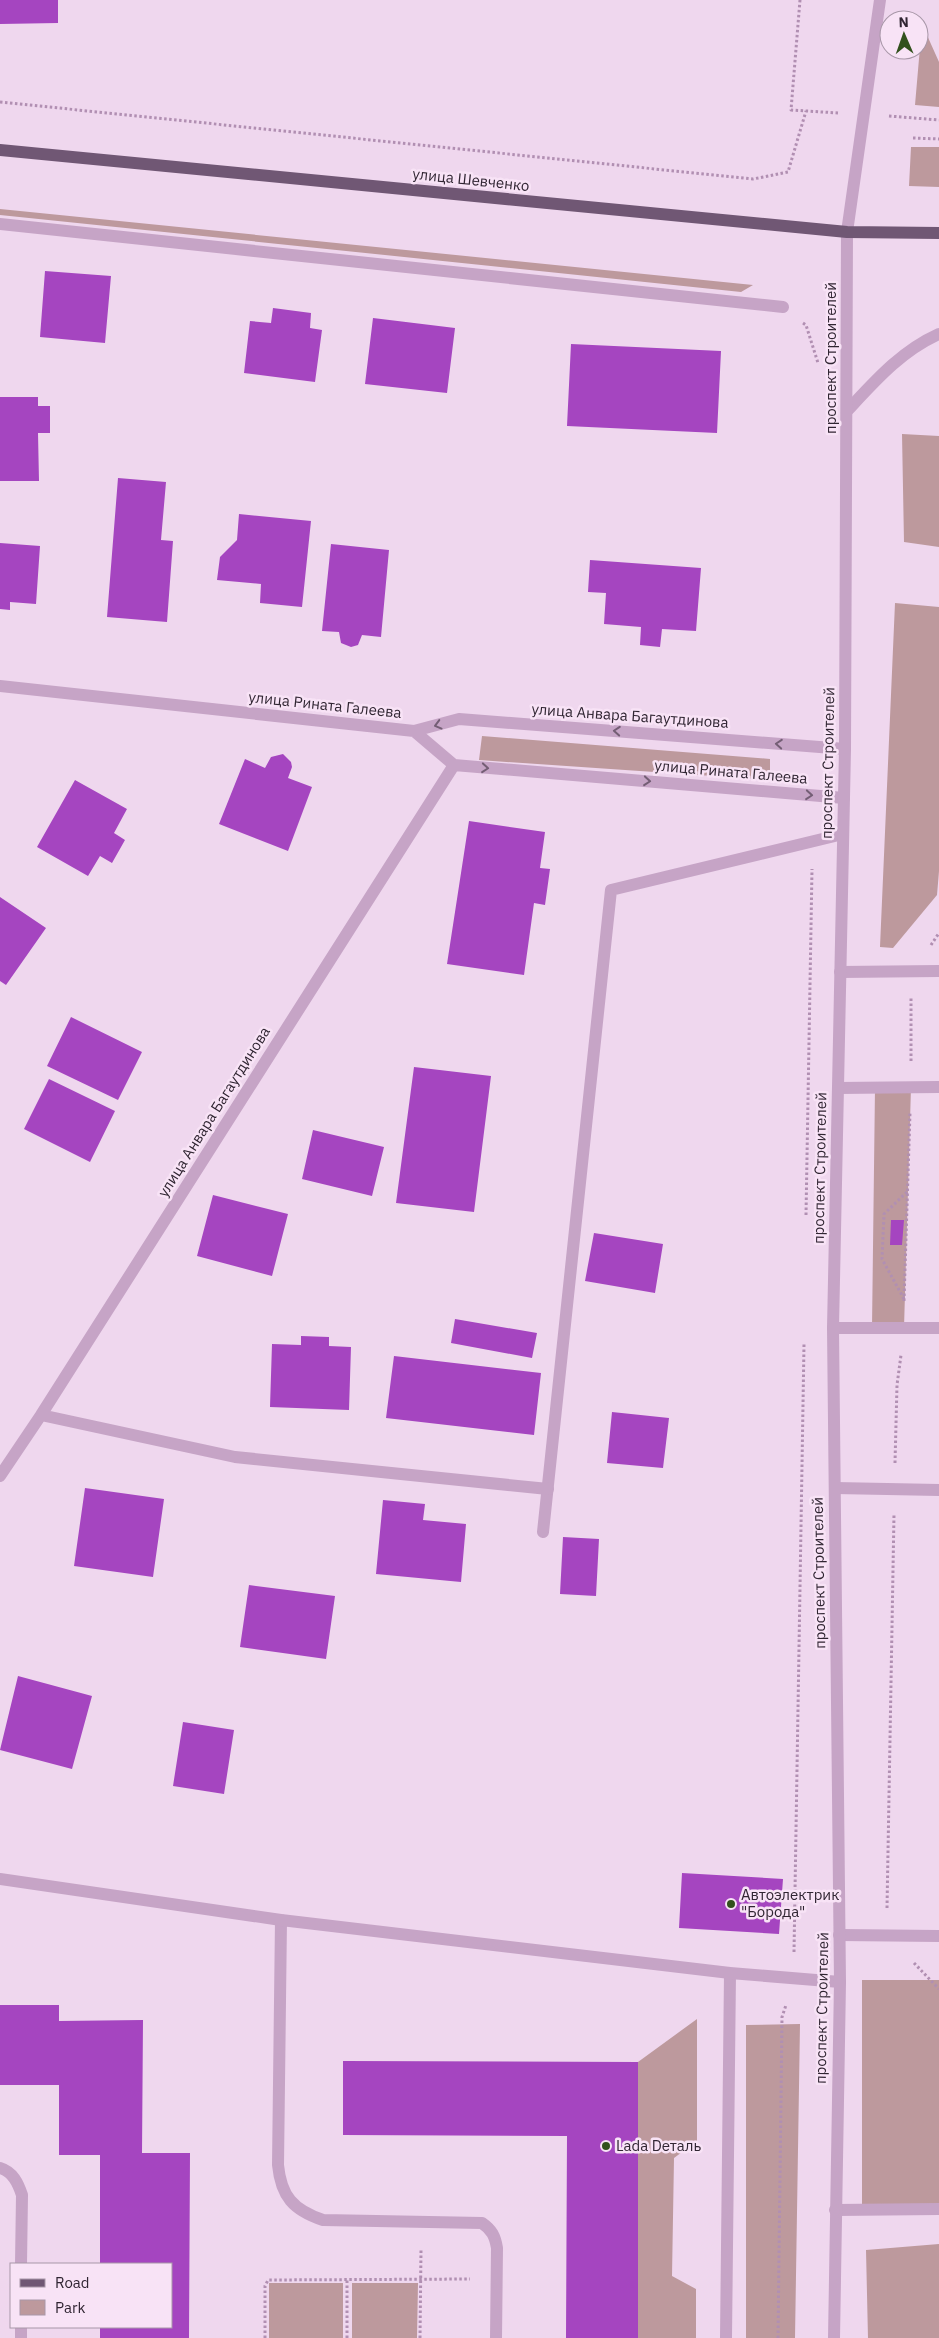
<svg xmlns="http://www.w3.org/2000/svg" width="939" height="2338" font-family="'IBM Plex Sans',sans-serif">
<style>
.green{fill:#bd999d}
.building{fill:#a545c0}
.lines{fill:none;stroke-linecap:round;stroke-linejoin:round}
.path{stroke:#b18fb2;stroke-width:3;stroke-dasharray:2.5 2.5;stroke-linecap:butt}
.service{stroke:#c6a4c6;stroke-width:12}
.minor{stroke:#c6a4c6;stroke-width:12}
.tertiary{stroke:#c6a4c6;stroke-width:12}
.primary{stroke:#705774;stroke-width:12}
.oneway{stroke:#745e75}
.poi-dot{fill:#32511d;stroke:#f8e3f6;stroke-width:2}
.labels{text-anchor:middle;stroke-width:5;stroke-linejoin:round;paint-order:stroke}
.street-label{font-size:15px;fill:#302532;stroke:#f8e3f6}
.poi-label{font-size:15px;fill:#302532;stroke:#f8e3f6;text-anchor:start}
</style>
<rect width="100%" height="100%" fill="#efd7ee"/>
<path class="green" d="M 922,24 L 939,62 L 939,107 L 915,105 Z
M 911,147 L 939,147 L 939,187 L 909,186 Z
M 0,209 L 753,285 L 741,292 L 0,215 Z
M 902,434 L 939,436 L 939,547 L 904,542 Z
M 895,603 L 939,607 L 939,871 L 937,895 L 893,948 L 880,947 Z
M 482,736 L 770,759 L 770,780 L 479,760 Z
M 911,1087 L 904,1328 L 872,1328 L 875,1088 Z
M 862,1980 L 939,1980 L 939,2209 L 862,2210 Z
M 697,2019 L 697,2141 L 674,2158 L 672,2276 L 696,2289 L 696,2338 L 638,2338 L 638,2062 Z
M 800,2024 L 795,2338 L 746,2338 L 746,2025 Z
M 939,2244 L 939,2338 L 868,2338 L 866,2250 Z
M 269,2283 L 343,2283 L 343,2338 L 269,2338 Z
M 352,2283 L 418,2283 L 417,2338 L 352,2338 Z"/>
<path class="building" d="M 0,0 L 58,0 L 58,23 L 0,24 Z
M 45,271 L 111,276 L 105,343 L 40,337 Z
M 273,308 L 311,313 L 310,328 L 322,330 L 315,382 L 244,373 L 250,321 L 271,323 Z
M 373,318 L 455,328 L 447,393 L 365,384 Z
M 571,344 L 721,351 L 717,433 L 567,426 Z
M 0,397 L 38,397 L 38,406 L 50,406 L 50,433 L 38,433 L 39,481 L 0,481 Z
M 118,478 L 166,482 L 161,540 L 173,541 L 167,622 L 107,617 Z
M 239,514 L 311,521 L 302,607 L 260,603 L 261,584 L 217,580 L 220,557 L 237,540 Z
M 0,543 L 40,546 L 36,604 L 10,602 L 10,610 L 0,609 Z
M 331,544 L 389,550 L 381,637 L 362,635 L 358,645 L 351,647 L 341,643 L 339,632 L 322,631 Z
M 590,560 L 701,568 L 696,631 L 662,629 L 660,647 L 640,645 L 641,627 L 604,624 L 606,593 L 588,592 Z
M 283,754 L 291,762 L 292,767 L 288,778 L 312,787 L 288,851 L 219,824 L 245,759 L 265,768 L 271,757 Z
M 75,780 L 127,809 L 114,833 L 125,840 L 112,863 L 100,856 L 88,876 L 37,847 Z
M 469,821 L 545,832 L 540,868 L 550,869 L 545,905 L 534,903 L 524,975 L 447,964 Z
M 0,897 L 46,928 L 6,985 L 0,981 Z
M 71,1017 L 142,1052 L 118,1100 L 47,1066 Z
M 414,1067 L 491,1076 L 474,1212 L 396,1203 Z
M 49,1079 L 115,1111 L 90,1162 L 24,1129 Z
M 313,1130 L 384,1147 L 372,1196 L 302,1179 Z
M 213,1195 L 288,1214 L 272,1276 L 197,1256 Z
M 891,1220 L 904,1220 L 902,1245 L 890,1245 Z
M 594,1233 L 663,1244 L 655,1293 L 585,1281 Z
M 455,1319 L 537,1333 L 532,1358 L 451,1343 Z
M 301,1336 L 329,1337 L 329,1346 L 351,1347 L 349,1410 L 270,1407 L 272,1344 L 301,1345 Z
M 394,1356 L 541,1373 L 534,1435 L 386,1418 Z
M 612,1412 L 669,1418 L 663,1468 L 607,1463 Z
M 85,1488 L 164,1499 L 153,1577 L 74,1566 Z
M 383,1500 L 425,1504 L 423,1520 L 466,1524 L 461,1582 L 376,1574 Z
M 563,1537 L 599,1539 L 596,1596 L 560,1594 Z
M 249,1585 L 335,1596 L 326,1659 L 240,1647 Z
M 18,1676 L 92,1696 L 72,1769 L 0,1750 Z
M 183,1722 L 234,1730 L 224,1794 L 173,1786 Z
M 682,1873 L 783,1879 L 779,1934 L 679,1928 Z
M 0,2005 L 59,2005 L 59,2021 L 143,2020 L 142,2153 L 190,2153 L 189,2338 L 100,2338 L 100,2327 L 171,2327 L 171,2264 L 100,2264 L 100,2155 L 59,2155 L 59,2085 L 0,2085 Z
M 343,2061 L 638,2062 L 638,2338 L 566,2338 L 567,2136 L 343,2135 Z"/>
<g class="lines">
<path class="path" d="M 800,0 L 791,110 L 838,113
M 0,102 L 753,179 L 788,172 L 806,111
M 889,116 L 939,120
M 913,138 L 939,139
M 803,323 L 806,325 L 818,363
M 931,945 L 939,933
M 911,1061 L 911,997
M 806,1215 L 812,869
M 904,1299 L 882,1259 L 884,1214 L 908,1191
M 904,1301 L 910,1112
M 895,1463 L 897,1385 L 901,1355
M 887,1908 L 894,1514
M 794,1952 L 804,1344
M 914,1963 L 939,1989
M 265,2338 L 265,2286 L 268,2280 L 470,2279
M 347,2338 L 347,2279
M 420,2338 L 421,2249
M 778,2338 L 782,2017 L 786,2005"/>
<path class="service" d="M 0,224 L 783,307
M 847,411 C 875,381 901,351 939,334
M 840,972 L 939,971
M 838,1088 L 939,1087
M 833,1328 L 939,1328
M 835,1488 L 939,1490
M 543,1532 L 611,890 L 843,834
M 281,1920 L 278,2165 C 281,2196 293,2210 323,2220 L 482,2223 C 492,2230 495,2236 497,2248 L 496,2338
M 839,1935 L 939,1936
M 0,2168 C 13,2172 18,2183 22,2195 L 21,2264
M 835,2210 L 939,2209
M 21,2338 L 21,2327
M 726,2338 L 730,1973"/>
<path class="minor" d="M 0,686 L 414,731 L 454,765 L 844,798
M 414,731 L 459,719 L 845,749
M 41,1415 L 235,1457 L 548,1489
M 0,1476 L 41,1415 L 454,765
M 0,1879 L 281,1920 L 730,1973 L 840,1982"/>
<path class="tertiary" d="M 834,2338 L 840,1982 L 833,1328 L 845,749 L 847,232 L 880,0"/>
<path class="primary" d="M 0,150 L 847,232 L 939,233"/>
</g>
<defs><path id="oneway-chevron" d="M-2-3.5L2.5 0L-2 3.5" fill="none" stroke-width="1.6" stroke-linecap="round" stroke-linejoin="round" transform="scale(1.25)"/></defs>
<g class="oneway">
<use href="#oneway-chevron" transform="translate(438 725) rotate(165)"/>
<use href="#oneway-chevron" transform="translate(617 731) rotate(-176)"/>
<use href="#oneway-chevron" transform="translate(779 744) rotate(-176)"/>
<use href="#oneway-chevron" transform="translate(485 768) rotate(5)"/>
<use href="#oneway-chevron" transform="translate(647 781) rotate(5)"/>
<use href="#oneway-chevron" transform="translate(809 795) rotate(5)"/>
</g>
<g class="poi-dot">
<circle cx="731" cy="1904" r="5"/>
<circle cx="606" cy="2146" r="5"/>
</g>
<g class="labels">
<g class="street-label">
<text transform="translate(471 180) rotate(6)" y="5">улица Шевченко</text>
<text transform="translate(831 358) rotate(-90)" y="5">проспект Строителей</text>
<text transform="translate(325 705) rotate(6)" y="5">улица Рината Галеева</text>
<text transform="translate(630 716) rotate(4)" y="5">улица Анвара Багаутдинова</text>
<text transform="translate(828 763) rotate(-89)" y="5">проспект Строителей</text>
<text transform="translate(731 772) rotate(5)" y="5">улица Рината Галеева</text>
<text transform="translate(214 1112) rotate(-58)" y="5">улица Анвара Багаутдинова</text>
<text transform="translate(820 1168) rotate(-89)" y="5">проспект Строителей</text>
<text transform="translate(819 1573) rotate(-91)" y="5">проспект Строителей</text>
<text transform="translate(822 2008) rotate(-89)" y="5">проспект Строителей</text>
</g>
<g class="poi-label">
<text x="741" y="1900">Автоэлектрик<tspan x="741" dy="17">"Борода"</tspan></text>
<text x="616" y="2151">Lada Dеталь</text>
</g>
</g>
<rect x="10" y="2263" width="162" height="65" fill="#f8e3f6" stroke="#a897a8"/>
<rect x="20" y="2279" width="25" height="8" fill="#705774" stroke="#a897a8"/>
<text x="55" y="2288" font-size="15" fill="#302532">Road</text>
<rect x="20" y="2300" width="25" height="15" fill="#bd999d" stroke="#a897a8"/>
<text x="55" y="2313" font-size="15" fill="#302532">Park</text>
<g transform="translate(904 35) rotate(358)"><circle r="24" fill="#f8e3f6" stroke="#a897a8"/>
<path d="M0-4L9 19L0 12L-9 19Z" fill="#32511d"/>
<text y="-8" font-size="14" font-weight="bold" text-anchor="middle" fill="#302532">N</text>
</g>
</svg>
